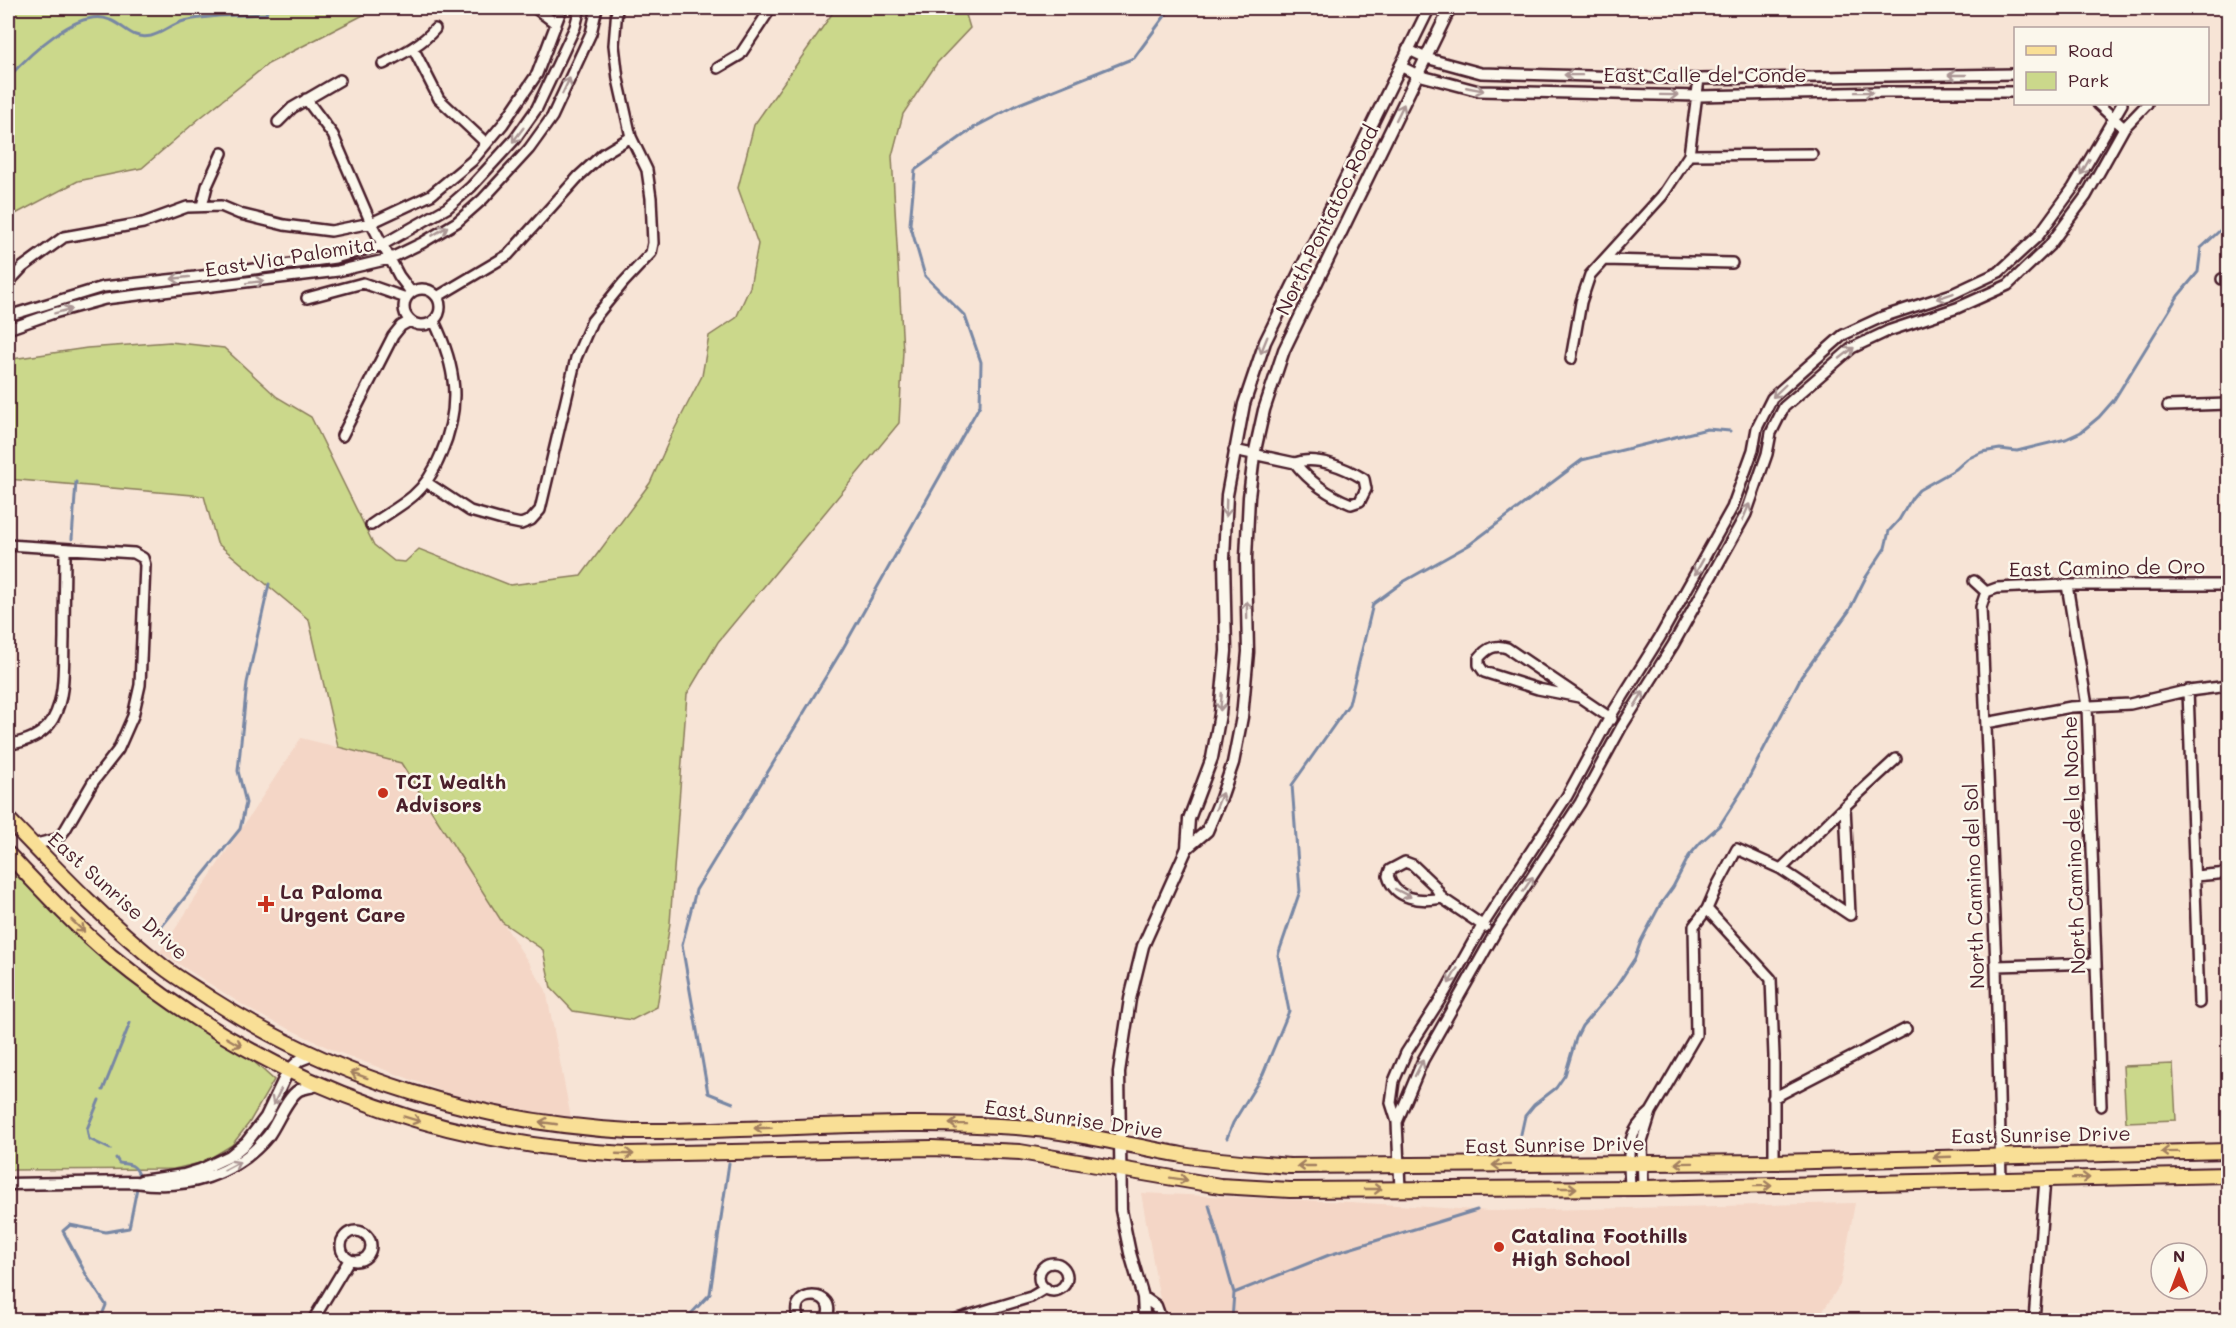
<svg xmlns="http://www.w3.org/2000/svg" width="2236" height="1328" font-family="Mali,sans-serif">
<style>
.built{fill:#f4d6c6}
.green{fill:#cbd88b;stroke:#8a7c5b;stroke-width:1.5}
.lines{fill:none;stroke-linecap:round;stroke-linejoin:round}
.stream{stroke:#7887a4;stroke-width:3}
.minor-casing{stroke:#4a1f2b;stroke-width:14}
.tertiary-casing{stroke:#4a1f2b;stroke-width:15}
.primary-casing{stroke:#4a1f2b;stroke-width:18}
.minor{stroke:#fbf7ec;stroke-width:9}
.tertiary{stroke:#fbf7ec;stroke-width:10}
.primary{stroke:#f9df96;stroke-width:14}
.oneway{stroke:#ab9695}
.oneway2{stroke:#a27f60}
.poi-dot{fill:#c8321e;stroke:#fbf7ec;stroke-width:2}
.labels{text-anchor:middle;stroke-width:5;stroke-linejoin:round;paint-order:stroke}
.street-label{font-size:20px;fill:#4a1f2b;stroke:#fbf7ec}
.poi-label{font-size:20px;font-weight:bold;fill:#4a1f2b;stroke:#fbf7ec;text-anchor:start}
</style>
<rect width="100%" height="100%" fill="#f7e4d6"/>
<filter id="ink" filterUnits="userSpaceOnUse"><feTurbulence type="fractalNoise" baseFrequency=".0167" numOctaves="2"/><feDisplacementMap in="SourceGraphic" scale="12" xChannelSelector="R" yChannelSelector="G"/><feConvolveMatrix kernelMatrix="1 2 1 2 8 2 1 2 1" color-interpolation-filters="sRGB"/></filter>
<g filter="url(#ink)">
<path class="built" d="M 301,738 L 401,763 L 546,990 L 571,1118 L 511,1109 L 452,1095 L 335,1051 L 254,1012 L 160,952 Z
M 1141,1193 L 1350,1202 L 1490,1211 L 1855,1203 L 1840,1285 L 1817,1320 L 1167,1320 L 1159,1295 Z"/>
<path class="green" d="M 8,8 L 377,8 L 268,64 L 200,118 L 142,168 L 78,181 L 8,218 Z
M 836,8 L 964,8 L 970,28 L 937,63 L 903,114 L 892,156 L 903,351 L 899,423 L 718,642 L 687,694 L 670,923 L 657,1007 L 632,1020 L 573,1011 L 551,988 L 543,950 L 502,922 L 401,763 L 338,747 L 309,620 L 217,543 L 204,496 L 8,479 L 8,361 L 12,359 L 87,348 L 170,342 L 224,348 L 277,397 L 311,417 L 374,545 L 394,561 L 405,562 L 419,549 L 510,585 L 581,576 L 650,483 L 672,434 L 702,376 L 709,336 L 736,318 L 750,287 L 758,244 L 738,188 L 754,125 Z
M 8,854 L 62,911 L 231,1041 L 274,1080 L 249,1123 L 232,1145 L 204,1162 L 174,1169 L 8,1170 Z
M 2173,1064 L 2176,1120 L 2126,1122 L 2123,1066 Z"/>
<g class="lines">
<path class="stream" d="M 8,78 C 27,57 78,6 110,20 C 125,26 132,40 151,36 C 163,33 172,24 184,21 C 211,15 239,15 266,14 L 268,8
M 72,539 L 76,482
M 158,931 L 240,829 L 246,803 L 238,771 L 247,683 L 269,584
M 103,1090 L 130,1023
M 99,1100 L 87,1129 L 89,1139 L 110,1149
M 733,1103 L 708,1093 L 682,945 L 696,890 L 842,650 L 980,405 L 981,362 L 965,316 L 925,276 L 910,224 L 915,170 L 975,127 L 1019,104 L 1134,58 L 1167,13 L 1166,8
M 1521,1134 L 1525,1116 L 1534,1105 L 1556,1088 L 1565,1075 L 1576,1038 L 1582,1026 L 1616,987 L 1635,958 L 1641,941 L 1660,905 L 1673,887 L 1689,856 L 1701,842 L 1720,825 L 1743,789 L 1801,677 L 1849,611 L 1866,577 L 1885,548 L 1889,531 L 1899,520 L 1912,498 L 1919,490 L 1956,469 L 1967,459 L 1982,452 L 2000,449 L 2017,451 L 2066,439 L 2081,432 L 2099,417 L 2114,400 L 2178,296 L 2198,272 L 2201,248 L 2228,223
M 1227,1138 L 1233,1123 L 1263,1074 L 1289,1011 L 1278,955 L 1300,891 L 1292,785 L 1349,704 L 1373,604 L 1403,582 L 1469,545 L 1582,460 L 1707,429 L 1730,431
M 116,1158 L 119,1163 C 129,1164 135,1164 139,1175
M 1209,1205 L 1234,1293 L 1232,1320
M 1234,1293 L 1329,1255 L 1477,1210
M 100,1320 L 106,1305 L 88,1278 L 63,1231 L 70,1225 L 106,1232 L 129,1228 L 137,1188
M 685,1320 L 710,1294 L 729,1163"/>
<g class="minor-casing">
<path id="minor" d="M 535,8 L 555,23
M 413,48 L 439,99 L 486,143
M 1407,49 L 1426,58 L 1481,73 L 1699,79 L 2016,74
M 383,64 C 402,54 421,45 435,29
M 1400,66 L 1418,75 L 1479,91 L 1699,96 L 1886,92 L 2016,92
M 718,68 L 740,55 L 771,8
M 306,99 L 333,135 L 371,223 L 399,276 L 411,292
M 2098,104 L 2124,128
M 278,122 L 292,108 L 340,80
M 1689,155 L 1812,154
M 202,206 L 207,186 L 222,153
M 1604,260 L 1732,263
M 2222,279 L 2228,279
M 8,283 L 23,267 L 64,237 L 143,223 L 187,207 L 221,206 L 240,214 L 284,225 L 331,231 L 371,223 L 431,195 L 472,161 L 503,124 L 537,74 L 562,8
M404 307a18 18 0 1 1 36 0a18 18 0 1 1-36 0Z
M 437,297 L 508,255 L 579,176 L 603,154 L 631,137
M 307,298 L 363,283 L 406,298
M 8,316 L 103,287 L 195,277 L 335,258 L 382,245 L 447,208 L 471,187 L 515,139 L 537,108 L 575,27 L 580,8
M 8,329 L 54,313 L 105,299 L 338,271 L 389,259 L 422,243 L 457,222 L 483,199 L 529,149 L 552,117 L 591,33 L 597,8
M 1571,359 L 1581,302 L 1590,275 L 1662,196 L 1689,155 L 1699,79
M 2168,406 L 2228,404
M 342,436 L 393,336 L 401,326 L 410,321
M 1234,450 L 1295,463 C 1316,455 1346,468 1364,479 L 1366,489 L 1360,501 L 1351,504 C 1328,495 1310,482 1295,463
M 426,482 L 470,511 L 502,520 L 521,524 L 531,520 L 540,510 L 576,358 L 592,321 L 623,283 L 651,253 L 653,243 L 651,198 L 647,170 L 631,137 L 618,79 L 614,45 L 617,8
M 371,525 C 385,515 400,507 413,496 C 426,485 435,469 441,454 C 462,405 456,367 434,321
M 8,545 L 134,553 L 143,558 L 145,565 L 140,685 L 133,716 L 118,750 L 93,782 L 65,830 L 57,839 L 32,845
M 1974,581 L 1986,592
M 2067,585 L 2087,706 L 2101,1106
M 1986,592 L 1981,607 L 1996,966 L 2001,1180
M 1986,592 L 1997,588 L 2067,585 L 2228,585
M 2188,690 L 2199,1003
M 1579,697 L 1538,689 L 1484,672 L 1479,665 L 1479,658 C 1487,648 1495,644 1507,648 L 1612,719
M 1986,723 L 2071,707 L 2130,704 L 2181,692 L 2228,686
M 16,743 C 30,740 45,733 53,719 C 66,696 63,664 64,638 C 64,609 65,579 65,550
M 1781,869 L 1845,806
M 2195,876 L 2228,873
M 1442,898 C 1421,902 1395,900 1388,876 L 1390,870 L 1405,862 L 1413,865 L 1434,885 L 1442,898 L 1485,927
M 1707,909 L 1771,979 L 1774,1056 L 1774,1162
M 1996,966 L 2096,963
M 1773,1098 L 1906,1029
M 1651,1112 L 1696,1035 L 1694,926 L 1707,909 L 1717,886 L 1737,849 L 1781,869 L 1850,915 L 1845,806 L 1896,759
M 1397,1122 L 1423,1060 L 1495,933 L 1580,803 L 1622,726 L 1673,645 L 1746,514 L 1767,454 L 1771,433 L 1784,407 L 1852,348 L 1888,331 L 1957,308 L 2008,285 L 2049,246 L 2086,196 L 2124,128 L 2147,104
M 1630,1188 C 1629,1155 1623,1135 1651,1112 L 1642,1141 L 1643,1188
M 1400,1189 L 1397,1122 L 1391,1103 L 1394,1081 L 1406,1053 L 1445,992 L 1482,926 L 1567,796 L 1610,717 L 1660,637 L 1732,508 L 1753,450 L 1757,428 L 1772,398 L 1843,335 L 1882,317 L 1952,294 L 1999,272 L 2038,236 L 2073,188 L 2122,104
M341 1246a15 15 0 1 1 30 0a15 15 0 1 1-30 0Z
M1039 1277a14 14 0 1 1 28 0a14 14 0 1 1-28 0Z
M 313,1320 L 349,1260
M 799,1320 C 785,1288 841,1288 826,1320
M 954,1320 L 1031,1297 L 1046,1288
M 2034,1320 L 2045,1179"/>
</g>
<g class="tertiary-casing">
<path id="tertiary" d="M 1187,848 L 1207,831 L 1221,798 L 1233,763 L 1242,717 L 1248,652 L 1246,558 L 1249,497 L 1254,455 L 1264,410 L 1284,350 L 1450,8
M 141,1181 L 184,1175 L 200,1170 L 230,1156 L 246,1143 L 266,1117 L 288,1071 L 300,1060 L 313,1055
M 8,1184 L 135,1182 C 185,1190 235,1176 268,1136 C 277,1124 287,1097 299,1090 C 304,1088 312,1087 317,1085
M 1143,1297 L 1130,1253 L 1121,1210 L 1119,1072 L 1130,999 L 1143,946 L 1187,848 L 1189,819 L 1212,758 L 1220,714 L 1226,651 L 1224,558 L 1227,495 L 1244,404 L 1265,342 L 1429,8
M 1147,1320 L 1144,1314 L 1143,1297 L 1156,1306 L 1161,1320"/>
</g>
<g class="primary-casing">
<path id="primary" d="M 8,819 C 57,870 106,922 162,966 C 177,978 195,988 211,999 C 337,1080 481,1123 630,1131 C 759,1132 888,1118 1016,1127 C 1072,1131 1127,1145 1182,1155 C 1218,1161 1254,1163 1290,1166 L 1774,1162 L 2228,1151
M 8,854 C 41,889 74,925 111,956 C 261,1079 431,1145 626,1154 L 932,1148 L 1020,1152 L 1220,1186 L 1290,1190 L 1643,1188 L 2228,1175"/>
</g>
<use href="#minor" class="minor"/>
<use href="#tertiary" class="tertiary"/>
<use href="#primary" class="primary"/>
</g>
<defs><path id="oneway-shaft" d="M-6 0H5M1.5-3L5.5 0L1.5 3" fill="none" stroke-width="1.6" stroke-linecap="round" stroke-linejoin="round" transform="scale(1.5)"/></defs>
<g class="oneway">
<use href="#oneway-shaft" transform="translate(1573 75) rotate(-179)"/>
<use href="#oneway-shaft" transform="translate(1957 75) rotate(180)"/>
<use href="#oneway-shaft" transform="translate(566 86) rotate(-65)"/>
<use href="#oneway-shaft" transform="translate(1475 89) rotate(11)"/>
<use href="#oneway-shaft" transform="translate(1864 92) rotate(-1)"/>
<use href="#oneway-shaft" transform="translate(1669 95) rotate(1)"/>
<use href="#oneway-shaft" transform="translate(1400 112) rotate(-64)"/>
<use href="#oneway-shaft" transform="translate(518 135) rotate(127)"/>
<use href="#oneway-shaft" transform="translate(2085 167) rotate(120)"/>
<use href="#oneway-shaft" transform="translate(440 231) rotate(-31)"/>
<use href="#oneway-shaft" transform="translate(180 278) rotate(174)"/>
<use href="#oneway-shaft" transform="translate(255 282) rotate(-7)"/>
<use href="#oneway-shaft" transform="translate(1945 296) rotate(161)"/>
<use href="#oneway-shaft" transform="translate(63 311) rotate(-15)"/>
<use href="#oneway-shaft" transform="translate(1264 345) rotate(112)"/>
<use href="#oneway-shaft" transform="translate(1847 353) rotate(-38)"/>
<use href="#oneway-shaft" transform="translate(1779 391) rotate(136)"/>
<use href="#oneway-shaft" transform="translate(1226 508) rotate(92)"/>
<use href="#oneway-shaft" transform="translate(1746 512) rotate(-67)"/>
<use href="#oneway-shaft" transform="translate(1699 567) rotate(119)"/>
<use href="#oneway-shaft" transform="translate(1247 610) rotate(-91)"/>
<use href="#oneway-shaft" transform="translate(1639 699) rotate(-58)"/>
<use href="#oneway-shaft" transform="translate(1221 702) rotate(95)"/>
<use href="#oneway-shaft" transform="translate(1219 801) rotate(-69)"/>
<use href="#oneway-shaft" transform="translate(1528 884) rotate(-56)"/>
<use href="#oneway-shaft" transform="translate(1403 893) rotate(27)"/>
<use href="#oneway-shaft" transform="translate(1453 976) rotate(120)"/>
<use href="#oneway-shaft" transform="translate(1419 1068) rotate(-63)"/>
<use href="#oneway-shaft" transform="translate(277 1097) rotate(116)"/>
<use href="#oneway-shaft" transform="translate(232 1166) rotate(-28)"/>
</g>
<g class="oneway2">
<use href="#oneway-shaft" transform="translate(78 926) rotate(43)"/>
<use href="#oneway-shaft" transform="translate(234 1042) rotate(30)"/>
<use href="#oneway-shaft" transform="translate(359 1075) rotate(-160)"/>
<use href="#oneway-shaft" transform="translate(412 1119) rotate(17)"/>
<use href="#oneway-shaft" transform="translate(548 1123) rotate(-172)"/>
<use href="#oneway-shaft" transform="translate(958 1124) rotate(-179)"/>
<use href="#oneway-shaft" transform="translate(763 1128) rotate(178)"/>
<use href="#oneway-shaft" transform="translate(2170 1152) rotate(179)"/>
<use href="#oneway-shaft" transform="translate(625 1154) rotate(2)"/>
<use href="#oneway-shaft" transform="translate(1942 1157) rotate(178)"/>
<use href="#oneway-shaft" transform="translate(1684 1163) rotate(179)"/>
<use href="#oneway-shaft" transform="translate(1501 1165) rotate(179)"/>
<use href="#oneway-shaft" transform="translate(1306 1166) rotate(-180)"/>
<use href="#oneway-shaft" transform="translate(2081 1178) rotate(-1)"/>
<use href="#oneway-shaft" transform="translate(1179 1179) rotate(9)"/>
<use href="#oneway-shaft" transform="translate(1763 1186) rotate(-1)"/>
<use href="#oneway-shaft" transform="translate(1568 1188)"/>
<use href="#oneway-shaft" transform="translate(1373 1189)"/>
</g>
</g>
<g class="poi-dot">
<circle cx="383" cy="793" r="6"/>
<path d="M263 895h6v6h6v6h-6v6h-6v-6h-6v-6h6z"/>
<circle cx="1499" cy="1247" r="6"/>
</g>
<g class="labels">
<g class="street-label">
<text x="1705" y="82">East Calle del Conde</text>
<text transform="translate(1327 220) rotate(-64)" y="7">North Pontatoc Road</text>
<text transform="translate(290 257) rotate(-9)" y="7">East Via Palomita</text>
<text transform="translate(2107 568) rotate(-1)" y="7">East Camino de Oro</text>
<text transform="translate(2074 845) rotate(-92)" y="7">North Camino de la Noche</text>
<text transform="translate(1974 886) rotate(-92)" y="7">North Camino del Sol</text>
<text transform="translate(118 896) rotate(42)" y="7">East Sunrise Drive</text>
<text transform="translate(1074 1119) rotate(8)" y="7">East Sunrise Drive</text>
<text transform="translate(2041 1135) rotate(-1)" y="7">East Sunrise Drive</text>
<text transform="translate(1555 1145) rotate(-1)" y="7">East Sunrise Drive</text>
</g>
<g class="poi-label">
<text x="395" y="789">TCI Wealth<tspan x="395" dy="23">Advisors</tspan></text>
<text x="280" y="899">La Paloma<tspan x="280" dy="23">Urgent Care</tspan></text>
<text x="1511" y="1243">Catalina Foothills<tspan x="1511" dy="23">High School</tspan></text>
</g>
</g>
<rect width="2236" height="1328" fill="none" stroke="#fbf7ec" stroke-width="30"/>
<rect x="15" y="15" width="2206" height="1298" fill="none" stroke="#4a1f2b" stroke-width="2" filter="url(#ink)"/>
<rect x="2014" y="27" width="195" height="78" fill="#fbf7ec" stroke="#b4a19f" stroke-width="1.5"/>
<rect x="2026" y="46" width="30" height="9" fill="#f9df96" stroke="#b4a19f" stroke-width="1.5"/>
<text x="2068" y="57" font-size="18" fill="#4a1f2b">Road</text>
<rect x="2026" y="72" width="30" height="18" fill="#cbd88b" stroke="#b4a19f" stroke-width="1.5"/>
<text x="2068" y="87" font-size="18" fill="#4a1f2b">Park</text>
<g transform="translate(2179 1271)"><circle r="28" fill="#fbf7ec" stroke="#b4a19f" stroke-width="1.5"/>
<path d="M0-4.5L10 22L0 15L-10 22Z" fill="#c8321e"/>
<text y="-9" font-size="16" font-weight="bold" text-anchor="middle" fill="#4a1f2b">N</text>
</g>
</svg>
